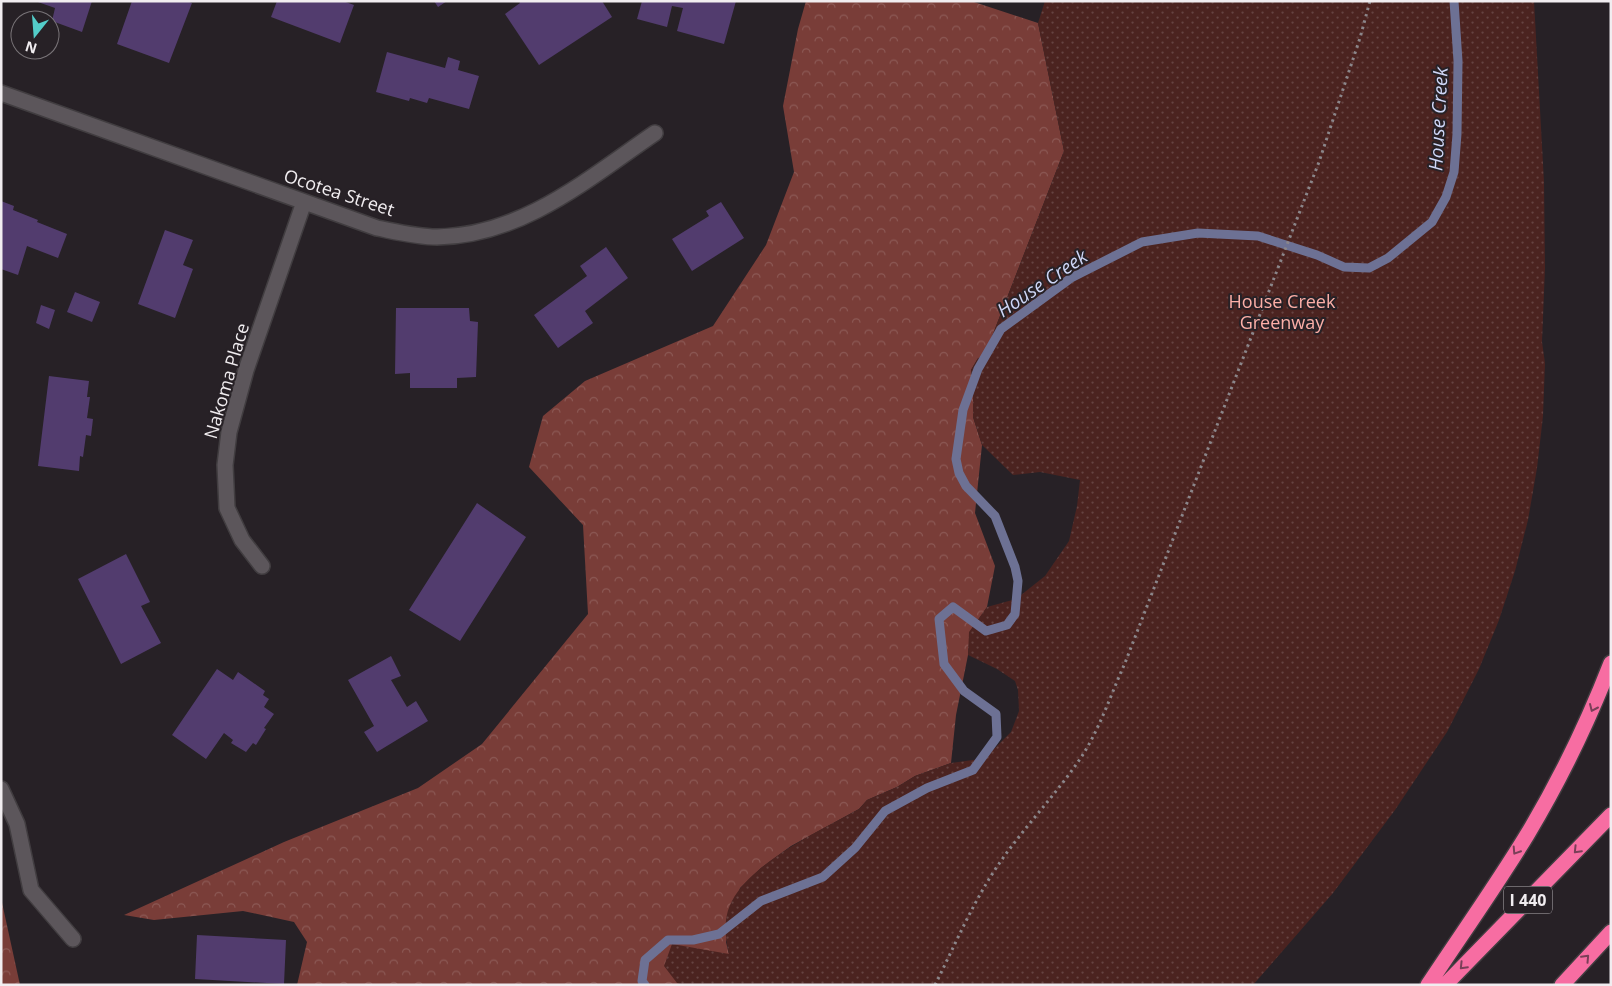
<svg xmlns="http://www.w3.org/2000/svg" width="1612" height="986" font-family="'Open Sans',sans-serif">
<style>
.forest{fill:url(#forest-crowns)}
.park{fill:url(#park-dots)}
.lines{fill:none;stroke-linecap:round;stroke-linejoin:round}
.stream{stroke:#6d7194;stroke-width:9}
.building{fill:#523c6e}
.minor-casing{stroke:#413d40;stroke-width:18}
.highway-casing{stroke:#413d40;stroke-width:18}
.path{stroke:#8b868a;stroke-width:3;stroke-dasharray:2.5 4;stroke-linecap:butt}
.minor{stroke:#5c565b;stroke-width:15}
.highway{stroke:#f76da2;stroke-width:15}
.oneway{stroke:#7a3f58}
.labels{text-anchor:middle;stroke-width:4;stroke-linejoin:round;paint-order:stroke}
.shield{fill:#272126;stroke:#b4b0b3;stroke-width:1}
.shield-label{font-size:16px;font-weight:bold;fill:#f1edf0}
.street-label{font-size:18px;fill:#f1edf0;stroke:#272126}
.park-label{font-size:18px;fill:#fcafa7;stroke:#272126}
.water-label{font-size:19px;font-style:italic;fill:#ced6f6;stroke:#272126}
</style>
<defs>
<pattern id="forest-crowns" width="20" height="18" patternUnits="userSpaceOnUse" patternTransform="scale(1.25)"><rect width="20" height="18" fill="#793d38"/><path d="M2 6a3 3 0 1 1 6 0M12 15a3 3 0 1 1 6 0" fill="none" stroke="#8c5955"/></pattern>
<pattern id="park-dots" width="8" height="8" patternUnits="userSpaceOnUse" patternTransform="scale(1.25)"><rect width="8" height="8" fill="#4b2320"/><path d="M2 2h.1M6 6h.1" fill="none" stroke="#654341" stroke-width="1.8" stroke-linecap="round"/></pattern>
</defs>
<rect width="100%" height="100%" fill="#272126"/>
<path class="forest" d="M 806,1 L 971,1 L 1038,23 L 1064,151 L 984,357 L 978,358 L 971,370 L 973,386 L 973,417 L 982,445 L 975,513 L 995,566 L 987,607 L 970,632 L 968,655 L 956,715 L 951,763 L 915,776 L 897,787 L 867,800 L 859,809 L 791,846 L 761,868 L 740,888 L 726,942 L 729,954 L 677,983 L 687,985 L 297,985 L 307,942 L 294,922 L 243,911 L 154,920 L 124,915 L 284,842 L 418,788 L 482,744 L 588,614 L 583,525 L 529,467 L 543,416 L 585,381 L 713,326 L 766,245 L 794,172 L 783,106 L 798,29 Z
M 1,898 L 20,985 L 1,985 Z"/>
<path class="park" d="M 1045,1 L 1534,1 L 1544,182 L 1545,268 L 1542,342 L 1545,363 L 1543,416 L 1537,468 L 1528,520 L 1515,571 L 1499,620 L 1479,669 L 1447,732 L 1395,810 L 1333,893 L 1253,985 L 687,985 L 677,983 L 664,966 L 672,944 L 729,954 C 725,937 723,917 732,901 C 752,862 821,830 859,809 L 867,800 L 897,787 L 915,776 L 951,763 L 980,759 L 995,748 L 1011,732 L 1019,711 L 1018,690 L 1015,681 L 997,669 L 968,655 L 969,632 L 987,607 L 1016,599 L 1045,576 L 1069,541 L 1077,506 L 1080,480 L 1040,472 L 1013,475 L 982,445 L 973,417 L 973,386 L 971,370 L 978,358 L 984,357 L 1064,151 L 1038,23 Z"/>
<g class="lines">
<path class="stream" d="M 645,985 L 642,981 L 645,960 L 668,940 L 693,940 L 719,934 L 761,901 L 823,877 L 855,848 L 885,811 L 927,788 L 973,770 L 997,737 L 996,714 L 964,691 L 944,664 L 939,619 L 953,607 L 986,631 L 1007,625 L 1015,614 L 1018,581 L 1015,567 L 995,516 L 966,486 L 959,473 L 956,459 L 963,410 L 978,369 L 1001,329 L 1071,278 L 1142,242 L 1198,233 L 1258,236 L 1317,255 L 1344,267 L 1369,268 L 1388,258 L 1432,222 L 1446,197 L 1454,172 L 1457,134 L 1458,61 L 1454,1"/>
</g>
<path class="building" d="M 35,1 L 92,1 L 82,32 L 52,21 L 55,8 Z
M 132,1 L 187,1 L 192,3 L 169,63 L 117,44 Z
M 277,1 L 343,1 L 354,5 L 340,43 L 271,17 Z
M 434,1 L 447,1 L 438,7 Z
M 519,1 L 602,1 L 612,17 L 539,65 L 505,14 L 520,3 Z
M 642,1 L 736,1 L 724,44 L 677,31 L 683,8 L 672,6 L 667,27 L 637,19 Z
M 387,52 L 445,68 L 448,57 L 460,61 L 458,70 L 479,76 L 469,109 L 429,98 L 427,103 L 410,98 L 409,101 L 376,92 Z
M 1,201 L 14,206 L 13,210 L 38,220 L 37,222 L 67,234 L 58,258 L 27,246 L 18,275 L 1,269 Z
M 721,202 L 744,238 L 692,271 L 672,239 L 709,216 L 706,211 Z
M 165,230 L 193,240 L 183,265 L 193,269 L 175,318 L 138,304 Z
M 606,247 L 628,278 L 585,311 L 593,323 L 558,348 L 534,315 L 587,276 L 580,266 Z
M 75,292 L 100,302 L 92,322 L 67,312 Z
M 41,305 L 55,310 L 49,329 L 36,323 Z
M 396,308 L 469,308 L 470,321 L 478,322 L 476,377 L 457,378 L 457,388 L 410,388 L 410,373 L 395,374 Z
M 49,376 L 89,381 L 87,397 L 90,397 L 87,418 L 93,419 L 91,436 L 86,435 L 83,457 L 80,456 L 79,471 L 38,466 Z
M 477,503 L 526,537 L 460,641 L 409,610 Z
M 126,554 L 150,602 L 141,606 L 161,643 L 121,664 L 78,579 Z
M 391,656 L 401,676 L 391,680 L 407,707 L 416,701 L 428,721 L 377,752 L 364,732 L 374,726 L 348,680 Z
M 217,669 L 233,680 L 238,672 L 265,691 L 263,695 L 269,699 L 264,707 L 274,714 L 264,728 L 266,729 L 256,745 L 253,743 L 246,752 L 231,743 L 233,740 L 224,733 L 206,759 L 172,735 Z
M 197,935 L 286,940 L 284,984 L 195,979 Z"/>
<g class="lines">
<g class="minor-casing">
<path id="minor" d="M 1,93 L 377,228 C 397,232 417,237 437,237 C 522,236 589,178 655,133
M 262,566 L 242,540 L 227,508 L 225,465 L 229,432 L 246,370 L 304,202
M 1,789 L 17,824 L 31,890 L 73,939"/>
</g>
<g class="highway-casing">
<path id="highway" d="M 1428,985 C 1461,935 1496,886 1527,835 C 1560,780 1588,722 1611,663
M 1445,985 L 1611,815
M 1562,985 L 1611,932"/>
</g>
<path class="path" d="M 935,985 C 956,943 975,897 1003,858 C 1028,823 1058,792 1082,756 C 1100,728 1111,694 1125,663 L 1319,162 L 1360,38 L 1370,1"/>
<use href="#minor" class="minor"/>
<use href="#highway" class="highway"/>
</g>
<defs><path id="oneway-chevron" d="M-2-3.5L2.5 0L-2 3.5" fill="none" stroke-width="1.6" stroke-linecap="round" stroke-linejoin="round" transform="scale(1.25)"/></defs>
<g class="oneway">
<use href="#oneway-chevron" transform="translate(1593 708) rotate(114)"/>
<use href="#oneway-chevron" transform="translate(1577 850) rotate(134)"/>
<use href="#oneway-chevron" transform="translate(1516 851) rotate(123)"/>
<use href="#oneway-chevron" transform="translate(1586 958) rotate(-47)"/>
<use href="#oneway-chevron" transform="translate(1463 966) rotate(134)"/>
</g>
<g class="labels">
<rect class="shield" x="1504" y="886.5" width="48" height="27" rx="4"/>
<g class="shield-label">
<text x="1528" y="906">I 440</text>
</g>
<g class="street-label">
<text transform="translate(339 193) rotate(18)" y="6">Ocotea Street</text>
<text transform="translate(227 381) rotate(-74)" y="6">Nakoma Place</text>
</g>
<g class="park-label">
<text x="1282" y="308">House Creek<tspan x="1282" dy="21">Greenway</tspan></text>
</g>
<g class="water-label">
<text transform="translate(1438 119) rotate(-87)" y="7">House Creek</text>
<text transform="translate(1042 283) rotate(-34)" y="7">House Creek</text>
</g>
</g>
<rect width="1612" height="986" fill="none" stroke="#f1edf0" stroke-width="5"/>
<g transform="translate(35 35) rotate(197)"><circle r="24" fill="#272126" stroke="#787377"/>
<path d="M0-4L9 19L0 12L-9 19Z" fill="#53cdc9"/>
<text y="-8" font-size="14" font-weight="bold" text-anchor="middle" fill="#f1edf0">N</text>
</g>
</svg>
